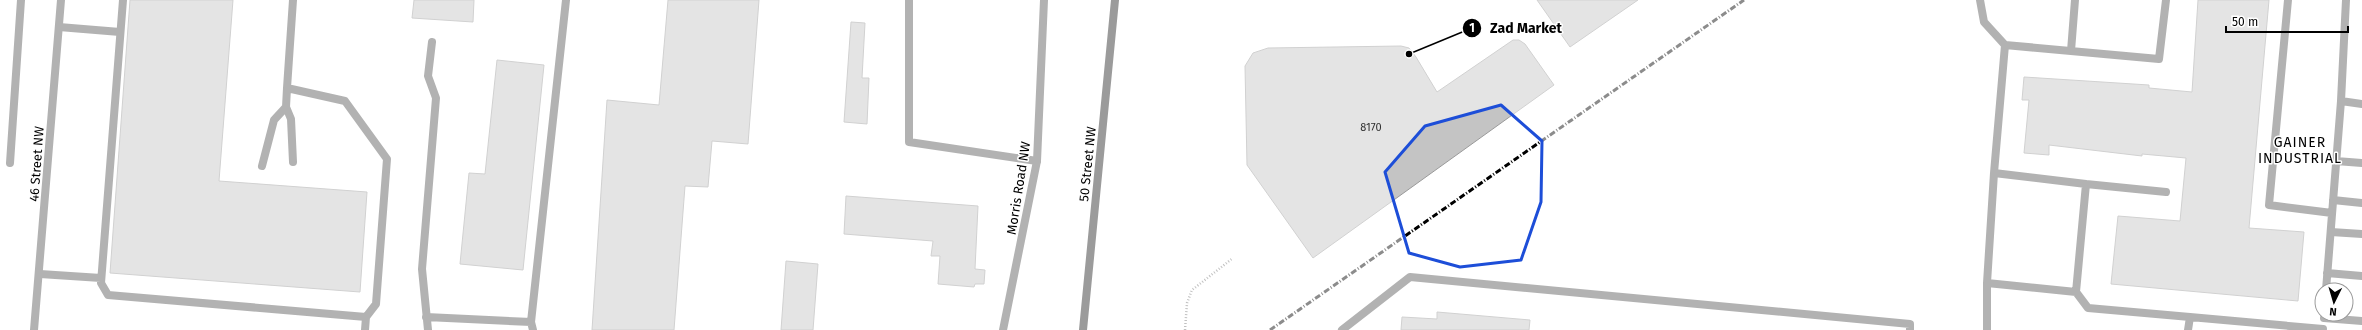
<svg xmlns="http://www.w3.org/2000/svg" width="2362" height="330" font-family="'Fira Sans',sans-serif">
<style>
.building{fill:#c4c4c4;stroke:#999}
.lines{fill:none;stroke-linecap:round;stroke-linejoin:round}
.path{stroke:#777;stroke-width:2.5;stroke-dasharray:1 2;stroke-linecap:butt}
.lane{stroke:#555;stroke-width:8}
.street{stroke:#555;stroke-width:8}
.secondary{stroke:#222;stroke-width:8}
.rail{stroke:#000;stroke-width:3;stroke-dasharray:6 2 1 2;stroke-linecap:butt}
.marked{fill:none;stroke:#1d4ed8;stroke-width:3;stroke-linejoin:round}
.labels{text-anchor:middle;stroke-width:3;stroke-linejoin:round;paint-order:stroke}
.number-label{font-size:11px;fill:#313131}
.street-label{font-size:13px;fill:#000;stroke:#fff}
.neighbourhood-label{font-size:14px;letter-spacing:1px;fill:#000;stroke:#fff}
.leader{fill:none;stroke:#000;stroke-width:1.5}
.callout-dot{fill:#000;stroke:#fff;stroke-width:1.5}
.mark-label{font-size:12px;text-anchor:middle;font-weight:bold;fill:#fff}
.callout-label{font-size:14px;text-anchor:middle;font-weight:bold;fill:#000;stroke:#fff;stroke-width:3;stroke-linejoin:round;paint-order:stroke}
</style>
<rect width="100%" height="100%" fill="#fff"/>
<path class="building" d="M 130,0 L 233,0 L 219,181 L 367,192 L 360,292 L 110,273 Z
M 414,0 L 474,0 L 473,22 L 412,18 Z
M 668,0 L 759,0 L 748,144 L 712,141 L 708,187 L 685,186 L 674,330 L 592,330 L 607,100 L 659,105 Z
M 1537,0 L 1638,0 L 1570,47 Z
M 2198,0 L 2269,0 L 2249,228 L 2304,232 L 2298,301 L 2111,284 L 2118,216 L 2180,221 L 2186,158 L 2142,154 L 2142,156 L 2049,145 L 2049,155 L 2024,153 L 2029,100 L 2022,100 L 2024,77 L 2149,85 L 2149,88 L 2192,92 Z
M 851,22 L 865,23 L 862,78 L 869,78 L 867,124 L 844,122 Z
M 1513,40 L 1519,40 L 1525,44 L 1554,85 L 1313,258 L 1247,165 L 1245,66 L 1253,53 L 1268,48 L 1401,46 L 1409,48 L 1416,57 L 1437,92 Z
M 497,60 L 544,65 L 523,270 L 460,264 L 469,173 L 485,174 Z
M 846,196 L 978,206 L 975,269 L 985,270 L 984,284 L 975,284 L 974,287 L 938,284 L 940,256 L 931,256 L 933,241 L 844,234 Z
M 786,261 L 818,264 L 813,330 L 781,330 Z
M 1437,312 L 1530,320 L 1529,330 L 1401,330 L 1402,317 L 1437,319 Z"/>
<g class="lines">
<path class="path" d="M 1185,330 L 1187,303 L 1192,290 L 1233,258"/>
<path class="lane" d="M 123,0 L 101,283 L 108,295 L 366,317 L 365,330
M 293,0 L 287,88 L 345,101 L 387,159 L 376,304 L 366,317
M 909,0 L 909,142 L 1037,161
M 1980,0 L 1984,22 L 2005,45
M 2288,0 L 2269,205 L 2332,213
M 59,27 L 120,32
M 2071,51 L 2075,0
M 2341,101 L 2346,0
M 286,107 L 291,119 L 293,162
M 2336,161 L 2362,163
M 10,163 L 21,0
M 262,166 L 274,120 L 286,107 L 287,88
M 1994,173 L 2005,45 L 2159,59 L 2166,0
M 2166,192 L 2086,184 L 2076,292 L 2088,308 L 2190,317
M 2333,200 L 2362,203
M 2331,232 L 2362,234
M 2327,273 L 2362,276
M 40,274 L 101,278
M 1987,283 L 1987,330
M 2326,290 L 2341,101 L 2362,104
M 2076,292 L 1987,283 L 1994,173 L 2086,184
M 426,317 L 531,322
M 2324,318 L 2362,321
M 428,330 L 422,269 L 436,98 L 428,76 L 432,42
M 533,330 L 531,322 L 566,0
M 1342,330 L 1410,277 L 1910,324 L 1910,330
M 2188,330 L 2190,317 L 2323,329"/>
<path class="street" d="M 34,330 L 61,0
M 1003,330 L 1037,161 L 1044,0"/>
<path class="secondary" d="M 1083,330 L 1115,0"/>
<path class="rail" d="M 1270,330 L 1744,0"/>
</g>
<path d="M0 0H2362V330H0ZM 1501,105 L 1542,141 L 1541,202 L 1521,260 L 1460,267 L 1409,253 L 1385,172 L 1425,126 Z" fill="#fff" fill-opacity=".55" fill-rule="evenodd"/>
<path class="marked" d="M 1501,105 L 1542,141 L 1541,202 L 1521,260 L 1460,267 L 1409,253 L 1385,172 L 1425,126 Z"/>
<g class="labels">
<g class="number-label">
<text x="1371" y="131">8170</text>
</g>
<g class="street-label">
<text transform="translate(36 164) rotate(-86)" y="5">46 Street NW</text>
<text transform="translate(1087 164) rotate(-84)" y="5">50 Street NW</text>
<text transform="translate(1018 188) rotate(-81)" y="5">Morris Road NW</text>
</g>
<g class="neighbourhood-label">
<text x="2300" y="147">GAINER<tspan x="2300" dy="16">INDUSTRIAL</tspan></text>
</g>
</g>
<path class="leader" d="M1409 54L1472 28"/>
<g class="callout-dot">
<circle cx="1409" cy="54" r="4"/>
<circle cx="1472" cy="28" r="10"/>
</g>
<g class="mark-label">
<text x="1472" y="32">1</text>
</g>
<g class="callout-label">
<text x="1526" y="33">Zad Market</text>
</g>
<g transform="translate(2334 302) rotate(185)"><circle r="19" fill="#ffffff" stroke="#999999"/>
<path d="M0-3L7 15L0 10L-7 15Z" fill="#000000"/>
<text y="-6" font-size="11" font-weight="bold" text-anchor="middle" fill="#000000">N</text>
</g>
<path d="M2226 26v6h122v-6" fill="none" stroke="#000000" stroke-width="2"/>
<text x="2232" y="26" font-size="12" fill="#000000" stroke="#ffffff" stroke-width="3" paint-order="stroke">50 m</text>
</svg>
